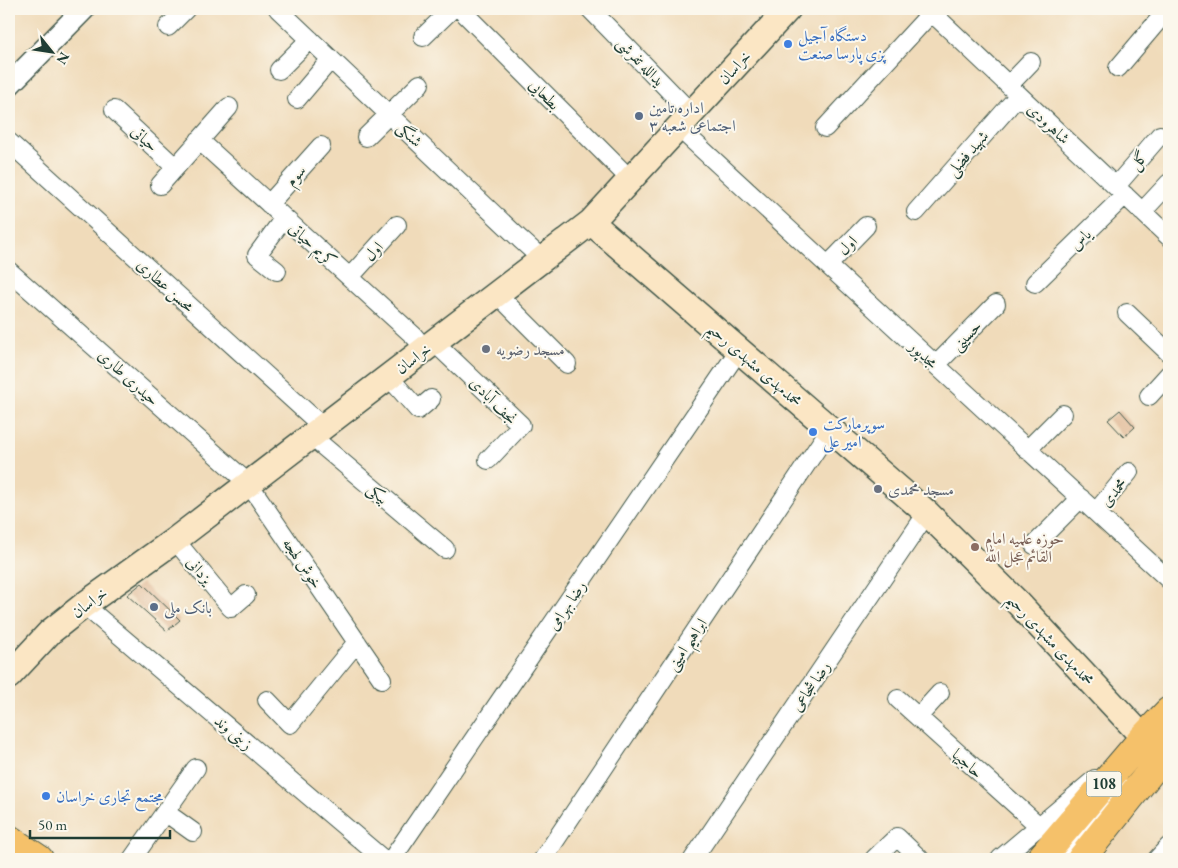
<svg xmlns="http://www.w3.org/2000/svg" width="1178" height="868" font-family="'EB Garamond',Amiri,serif">
<style>
.building{fill:#deb48e}
.lines{fill:none;stroke-linecap:round;stroke-linejoin:round}
.service-casing{stroke:#3e5548;stroke-width:11}
.minor-casing{stroke:#3e5548;stroke-width:20}
.tertiary-casing{stroke:#3e5548;stroke-width:24}
.secondary-casing{stroke:#3e5548;stroke-width:28}
.primary-casing{stroke:#3e5548;stroke-width:30}
.service{stroke:#fff;stroke-width:9}
.minor{stroke:#fff;stroke-width:18}
.tertiary{stroke:#fff;stroke-width:21}
.secondary{stroke:#fbe6c4;stroke-width:25}
.primary{stroke:#f5c16b;stroke-width:28}
.shop-dot{fill:#3f7fe0;stroke:#fbf7ec;stroke-width:2}
.service-dot{fill:#5c6f8a;stroke:#fbf7ec;stroke-width:2}
.worship-dot{fill:#6b7280;stroke:#fbf7ec;stroke-width:2}
.education-dot{fill:#8d6e63;stroke:#fbf7ec;stroke-width:2}
.labels{text-anchor:middle;stroke-width:4;stroke-linejoin:round;paint-order:stroke}
.shield{fill:#fbf7ec;stroke:#61756b;stroke-width:1}
.shield-label{font-size:15px;font-weight:bold;fill:#1f3d34}
.shop-label{font-size:16px;fill:#366cbe;stroke:#fbf7ec;text-anchor:start}
.street-label{font-size:16px;fill:#1f3d34;stroke:#fbf7ec}
.service-label{font-size:16px;fill:#4e5e75;stroke:#fbf7ec;text-anchor:start}
.worship-label{font-size:16px;fill:#5b616d;stroke:#fbf7ec;text-anchor:start}
.education-label{font-size:16px;fill:#785e54;stroke:#fbf7ec;text-anchor:start}
</style>
<rect width="100%" height="100%" fill="#fbf7ec"/>
<filter id="ink" filterUnits="userSpaceOnUse"><feTurbulence type="fractalNoise" baseFrequency=".02" numOctaves="2"/><feDisplacementMap in="SourceGraphic" scale="10" xChannelSelector="R" yChannelSelector="G"/><feConvolveMatrix kernelMatrix="1 2 1 2 8 2 1 2 1" color-interpolation-filters="sRGB"/></filter>
<filter id="wash" filterUnits="userSpaceOnUse"><feTurbulence type="fractalNoise" baseFrequency=".0096" numOctaves="4" result="noise"/><feDisplacementMap in="SourceGraphic" scale="20" xChannelSelector="R" yChannelSelector="G"/><feGaussianBlur stdDeviation="1.12" result="paint"/><feColorMatrix in="noise" values="0 0 0 0 0 0 0 0 0 0 0 0 0 0 0 0 0 1.4 0 .05"/><feComposite in="paint" operator="in"/></filter>
<g filter="url(#wash)">
<rect width="100%" height="100%" fill="#f0dbba"/>
<g id="blocks">
<path class="building" d="M 1120,410 L 1135,427 L 1124,437 L 1108,420 Z
M 142,583 L 180,620 L 167,631 L 127,595 Z"/>
</g>
</g>
<g filter="url(#ink)">
<use href="#blocks" fill-opacity="0" stroke="#3e5548" stroke-width="1"/>
<g class="lines">
<g class="service-casing">
<path id="service" d="M 1157,744 L 1169,732
M 1061,859 L 1125,783"/>
</g>
<g class="minor-casing">
<path id="minor" d="M 278,9 L 520,239 L 542,259
M 460,9 L 630,179
M 590,9 L 691,113
M 928,9 L 1169,237
M 168,27 L 186,9
M 423,37 L 452,9
M 1118,68 L 1168,9
M 279,70 L 310,39
M 1009,85 L 1031,62
M 297,99 L 331,59
M 114,110 L 175,167
M 679,128 L 1169,580
M 825,128 L 932,12
M 366,137 L 420,84
M 199,140 L 414,336 L 425,349
M 9,142 L 323,427
M 160,185 L 229,107
M 1116,186 L 1160,135
M 269,204 L 321,146
M 916,212 L 1019,95
M 1142,212 L 1169,183
M 829,264 L 866,226
M 9,271 L 249,484 L 382,679
M 277,271 L 257,255 L 284,218
M 350,277 L 397,225
M 1035,283 L 1125,195
M 497,294 L 567,364
M 1127,313 L 1169,353
M 434,342 L 521,425 L 488,460
M 936,365 L 996,304
M 389,377 L 418,410 L 431,399
M 1149,396 L 1169,374
M 311,436 L 445,549
M 1027,450 L 1063,414
M 1096,512 L 1129,472
M 175,540 L 231,608 L 246,595
M 1034,545 L 1081,498
M 84,605 L 383,859
M 898,699 L 1039,826
M 267,700 L 290,724 L 357,642
M 918,717 L 940,693
M 165,812 L 193,832
M 132,859 L 196,768
M 392,859 L 739,350
M 543,859 L 830,429
M 693,859 L 927,513
M 874,859 L 897,837 L 920,859
M 1000,859 L 1095,779
M 1157,859 L 1169,846"/>
</g>
<g class="tertiary-casing">
<path id="tertiary" d="M 9,85 L 84,9"/>
</g>
<g class="secondary-casing">
<path id="secondary" d="M 591,222 L 927,513 L 1018,603 L 1158,753
M 9,676 L 50,632 L 84,605 L 175,540 L 591,222 L 788,9"/>
</g>
<g class="primary-casing">
<path id="primary" d="M 9,839 L 39,859
M 1040,859 L 1143,738 L 1169,711
M 1081,859 L 1169,749"/>
</g>
<use href="#service" class="service"/>
<use href="#minor" class="minor"/>
<use href="#tertiary" class="tertiary"/>
<use href="#secondary" class="secondary"/>
<use href="#primary" class="primary"/>
</g>
</g>
<g class="shop-dot">
<circle cx="788" cy="44" r="5"/>
<circle cx="813" cy="432" r="5"/>
<circle cx="46" cy="796" r="5"/>
</g>
<g class="service-dot">
<circle cx="639" cy="116" r="5"/>
<circle cx="154" cy="607" r="5"/>
</g>
<g class="worship-dot">
<circle cx="486" cy="349" r="5"/>
<circle cx="878" cy="489" r="5"/>
</g>
<circle class="education-dot" cx="975" cy="547" r="5"/>
<g class="labels">
<rect class="shield" x="1086.5" y="771.5" width="35" height="25" rx="4"/>
<g class="shield-label">
<text x="1104" y="789">108</text>
</g>
<g class="shop-label">
<text x="798" y="41">دستگاه آجیل<tspan x="798" dy="18">پزی پارسا صنعت</tspan></text>
<text x="823" y="429">سوپرمارکت<tspan x="823" dy="18">امیر علی</tspan></text>
<text x="56" y="802">مجتمع تجاری خراسان</text>
</g>
<g class="street-label">
<text transform="translate(641 61) rotate(46)" y="6">یدالله تفرشی</text>
<text transform="translate(734 67) rotate(-47)" y="6">خراسان</text>
<text transform="translate(545 94) rotate(45)" y="6">بطحایی</text>
<text transform="translate(1049 123) rotate(43)" y="6">شاهرودی</text>
<text transform="translate(410 134) rotate(44)" y="6">شنگی</text>
<text transform="translate(145 138) rotate(43)" y="6">حیاتی</text>
<text transform="translate(967 153) rotate(-49)" y="6">شهید فضلی</text>
<text transform="translate(1138 160) rotate(-49)" y="6">گل</text>
<text transform="translate(295 175) rotate(-48)" y="6">سوم</text>
<text transform="translate(1080 239) rotate(-44)" y="6">یاس</text>
<text transform="translate(313 244) rotate(42)" y="6">کریم حیاتی</text>
<text transform="translate(847 245) rotate(-45)" y="6">اول</text>
<text transform="translate(373 251) rotate(-48)" y="6">اول</text>
<text transform="translate(166 285) rotate(42)" y="6">محسن عطاری</text>
<text transform="translate(966 335) rotate(-45)" y="6">حسینی</text>
<text transform="translate(924 354) rotate(43)" y="6">مجدپور</text>
<text transform="translate(413 358) rotate(-37)" y="6">خراسان</text>
<text transform="translate(755 364) rotate(41)" y="6">محمدمهدی مشهدی رحیم</text>
<text transform="translate(129 377) rotate(42)" y="6">حیدری طاری</text>
<text transform="translate(494 400) rotate(45)" y="6">نجف آبادی</text>
<text transform="translate(1113 492) rotate(-50)" y="6">محمدی</text>
<text transform="translate(378 493) rotate(40)" y="6">بیکی</text>
<text transform="translate(303 563) rotate(56)" y="6">خوش لهجه</text>
<text transform="translate(200 570) rotate(50)" y="6">یزدانی</text>
<text transform="translate(89 602) rotate(-37)" y="6">خراسان</text>
<text transform="translate(566 605) rotate(-56)" y="6">رضا بهرامی</text>
<text transform="translate(1051 639) rotate(47)" y="6">محمدمهدی مشهدی رحیم</text>
<text transform="translate(686 644) rotate(-56)" y="6">ابراهیم امینی</text>
<text transform="translate(810 686) rotate(-56)" y="6">رضا شجاعی</text>
<text transform="translate(234 732) rotate(40)" y="6">زینی وند</text>
<text transform="translate(968 763) rotate(42)" y="6">حاجیها</text>
</g>
<g class="service-label">
<text x="649" y="113">اداره تامین<tspan x="649" dy="18">اجتماعی شعبه ۳</tspan></text>
<text x="164" y="613">بانک ملی</text>
</g>
<g class="worship-label">
<text x="496" y="355">مسجد رضویه</text>
<text x="888" y="495">مسجد محمدی</text>
</g>
<g class="education-label">
<text x="985" y="544">حوزه علمیه امام<tspan x="985" dy="18">القائم عجل الله</tspan></text>
</g>
</g>
<rect width="1178" height="868" fill="none" stroke="#fbf7ec" stroke-width="30"/>
<g transform="translate(52 52) rotate(120)" stroke="#fbf7ec" stroke-width="4" paint-order="stroke">
<path d="M0-4L9 19L0 12L-9 19Z" fill="#1f3d34"/>
<text y="-8" font-size="14" font-weight="bold" text-anchor="middle" fill="#1f3d34">N</text>
</g>
<path d="M30 830v8h140v-8" fill="none" stroke="#1f3d34" stroke-width="2.5"/>
<text x="38" y="830" font-size="15" fill="#1f3d34" stroke="#fbf7ec" stroke-width="4" paint-order="stroke">50 m</text>
</svg>
